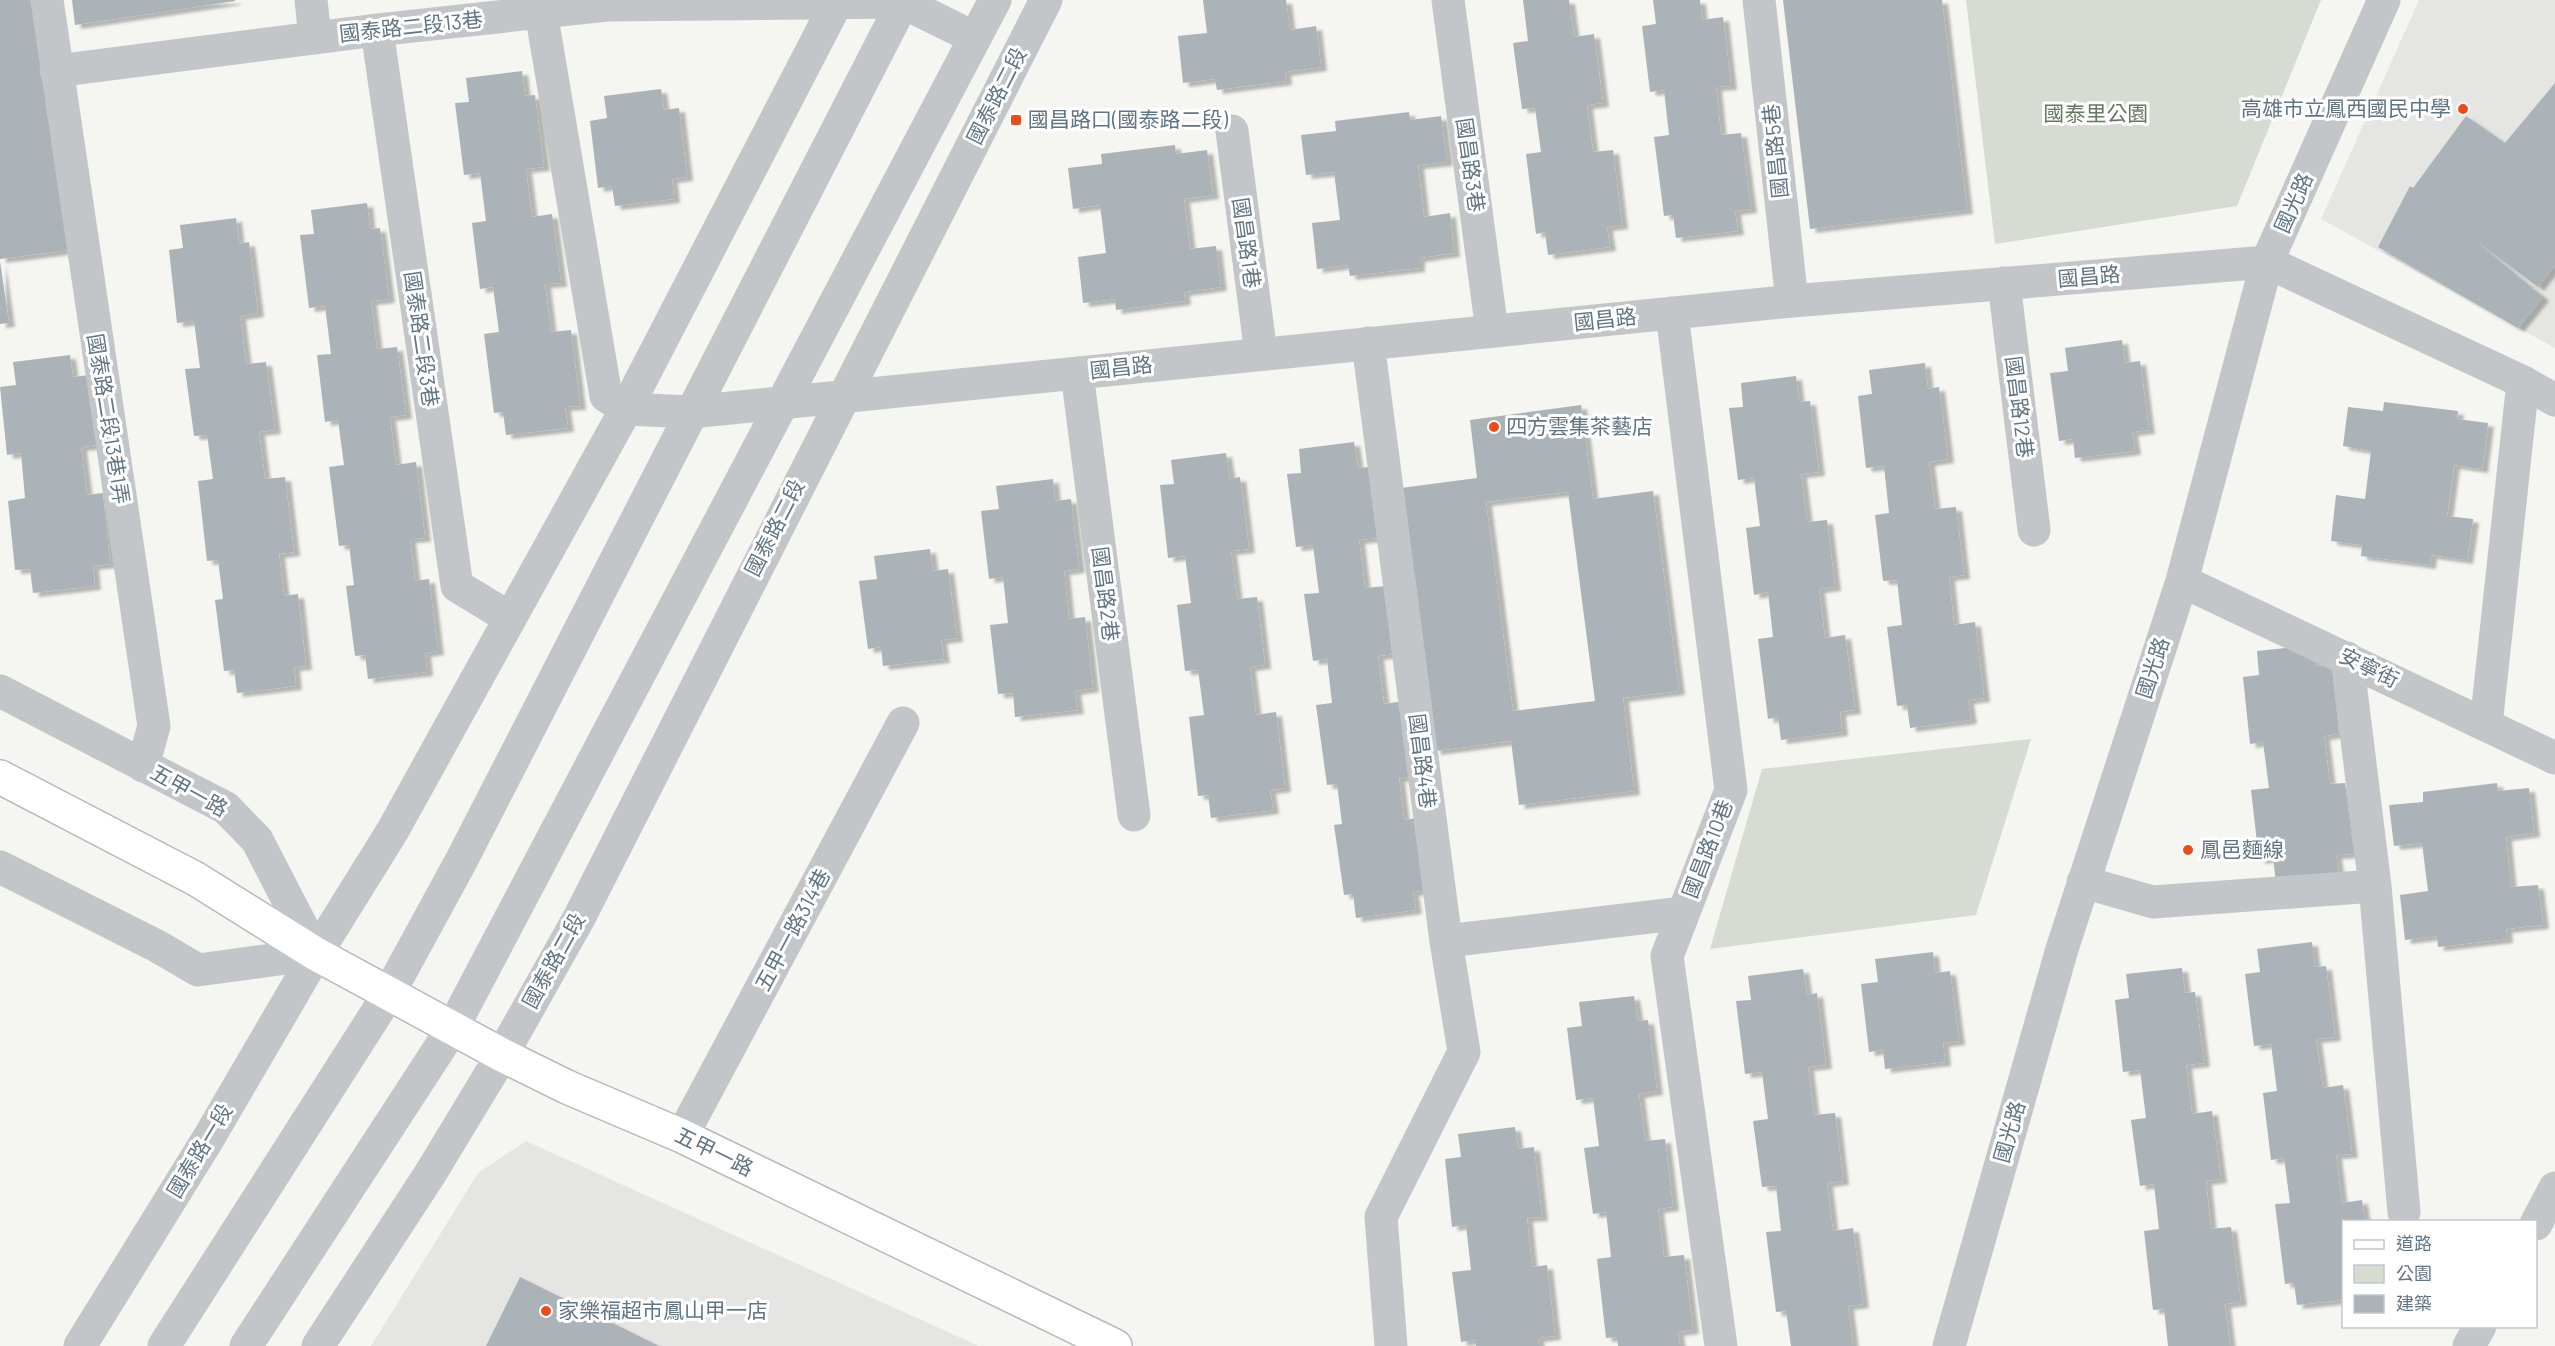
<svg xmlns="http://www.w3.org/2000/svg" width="2555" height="1346" font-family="Barlow,'Noto Sans TC',sans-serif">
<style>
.built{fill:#e5e6e4}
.green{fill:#d6dcd2}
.building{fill:#abb3b8;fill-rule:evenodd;filter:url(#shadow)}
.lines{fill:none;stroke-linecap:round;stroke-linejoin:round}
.secondary-casing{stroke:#b4babe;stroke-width:36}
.minor{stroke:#c2c6c9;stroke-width:33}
.tertiary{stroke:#c2c6c9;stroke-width:33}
.secondary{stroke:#fff;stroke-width:33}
.poi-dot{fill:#ed4b19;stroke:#fff;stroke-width:2}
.labels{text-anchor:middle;stroke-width:6;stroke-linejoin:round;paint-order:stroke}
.street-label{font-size:21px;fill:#627584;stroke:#fff}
.poi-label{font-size:21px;fill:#627584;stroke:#fff;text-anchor:start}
.park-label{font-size:21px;fill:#667a61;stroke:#fff}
</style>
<defs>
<filter id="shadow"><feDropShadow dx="6" dy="4" stdDeviation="1.5" flood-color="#0004"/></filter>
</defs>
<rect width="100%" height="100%" fill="#f5f5f1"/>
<path class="built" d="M 2419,0 L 2555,0 L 2555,348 L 2321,219 Z
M 526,1141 L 979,1346 L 371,1346 L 478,1173 Z"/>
<path class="green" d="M 1966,0 L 2321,0 L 2237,206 L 1995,244 Z
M 2031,739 L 1976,915 L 1710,949 L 1762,769 Z"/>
<path class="building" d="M 0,0 L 39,0 L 70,250 L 0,259 Z
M 72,0 L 235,0 L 235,1 L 75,25 Z
M 1203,0 L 1286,0 L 1290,30 L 1316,26 L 1321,67 L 1285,72 L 1286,81 L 1217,90 L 1215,79 L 1183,83 L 1178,36 L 1207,33 Z
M 1523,0 L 1569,0 L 1574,37 L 1594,34 L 1603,103 L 1587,105 L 1593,152 L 1613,150 L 1622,225 L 1607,227 L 1610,247 L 1548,255 L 1545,232 L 1536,234 L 1526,154 L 1541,152 L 1535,108 L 1522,109 L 1513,43 L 1528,41 Z
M 1653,0 L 1700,0 L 1702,20 L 1723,17 L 1731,86 L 1716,87 L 1721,135 L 1741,133 L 1751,209 L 1735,211 L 1738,231 L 1676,238 L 1673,215 L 1664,216 L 1654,137 L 1669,135 L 1664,90 L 1650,92 L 1642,26 L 1656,24 Z
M 1783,0 L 1942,0 L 1967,210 L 1810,229 Z
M 522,71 L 525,96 L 535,95 L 544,167 L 526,169 L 532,217 L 552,214 L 561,283 L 545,284 L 551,332 L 571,330 L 580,406 L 565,407 L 568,428 L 506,435 L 503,412 L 494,413 L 484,334 L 499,332 L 493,287 L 480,289 L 472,223 L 486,221 L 480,173 L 464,175 L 455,103 L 469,102 L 466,78 Z
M 2555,83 L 2555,265 L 2538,287 L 2471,237 L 2543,297 L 2518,328 L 2378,247 L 2410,186 L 2413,188 L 2466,116 L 2505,143 Z
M 661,89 L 664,110 L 679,108 L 687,177 L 672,179 L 674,199 L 615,206 L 612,186 L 598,188 L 590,121 L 607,118 L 604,96 Z
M 1409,112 L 1410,120 L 1441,116 L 1447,162 L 1418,165 L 1424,217 L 1450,213 L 1454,253 L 1419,258 L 1419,268 L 1350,276 L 1348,265 L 1317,269 L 1312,223 L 1340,220 L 1334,172 L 1306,175 L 1301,135 L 1336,131 L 1335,121 Z
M 1175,145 L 1176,154 L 1207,150 L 1213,195 L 1184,199 L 1190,249 L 1216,246 L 1221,287 L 1184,292 L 1185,301 L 1116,310 L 1115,299 L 1083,303 L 1078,257 L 1106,253 L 1100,205 L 1073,209 L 1068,168 L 1102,164 L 1101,154 Z
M 367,203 L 370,229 L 380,228 L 389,299 L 371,301 L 377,349 L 397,347 L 406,415 L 390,417 L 396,465 L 416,462 L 425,538 L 410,539 L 415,581 L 429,579 L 438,651 L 425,653 L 427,672 L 368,679 L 365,655 L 355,656 L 346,586 L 354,585 L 349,545 L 339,546 L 329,467 L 344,465 L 338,420 L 325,422 L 317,355 L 331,354 L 325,306 L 309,308 L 300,235 L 314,234 L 311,210 Z
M 236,218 L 239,244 L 249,242 L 258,313 L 240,316 L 246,364 L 266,362 L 275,430 L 259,432 L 265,479 L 285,477 L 294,552 L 279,554 L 284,596 L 298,594 L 306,666 L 294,667 L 296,686 L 237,693 L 234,670 L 224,671 L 215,600 L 223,599 L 218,560 L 207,561 L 198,481 L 213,479 L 207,435 L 194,436 L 185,369 L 200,368 L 194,321 L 177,323 L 169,250 L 183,248 L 180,225 Z
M 0,261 L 9,323 L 0,324 Z
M 2122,340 L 2125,363 L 2140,361 L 2149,430 L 2132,432 L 2135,451 L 2075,458 L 2073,439 L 2059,441 L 2050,373 L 2068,371 L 2065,348 Z
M 70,355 L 73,377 L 89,375 L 97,445 L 81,447 L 87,495 L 103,493 L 110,564 L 93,566 L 95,586 L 33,593 L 30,569 L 15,570 L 8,501 L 25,498 L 21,453 L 7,455 L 0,387 L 16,385 L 13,362 Z
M 1925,363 L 1928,389 L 1939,387 L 1948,459 L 1929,462 L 1935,509 L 1956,507 L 1964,575 L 1949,577 L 1954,625 L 1975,622 L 1984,698 L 1968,700 L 1971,720 L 1910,728 L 1907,705 L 1897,706 L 1887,627 L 1902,625 L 1897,580 L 1883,581 L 1875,515 L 1889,513 L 1884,466 L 1866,468 L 1858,396 L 1872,394 L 1869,370 Z
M 1796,376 L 1799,402 L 1810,401 L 1819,472 L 1801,474 L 1807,522 L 1827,520 L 1835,587 L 1819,589 L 1825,638 L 1845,635 L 1855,710 L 1840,712 L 1842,732 L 1781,740 L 1778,717 L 1768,719 L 1758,639 L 1773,637 L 1768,592 L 1754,595 L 1746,528 L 1760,526 L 1754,478 L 1738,480 L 1729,408 L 1743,407 L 1741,383 Z
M 2384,402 L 2458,411 L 2457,419 L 2488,423 L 2482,469 L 2454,465 L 2447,516 L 2473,519 L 2467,560 L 2431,555 L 2430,565 L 2361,556 L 2362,545 L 2331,541 L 2336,495 L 2365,499 L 2371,451 L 2343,446 L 2348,407 L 2383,411 Z
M 1581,405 L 1593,499 L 1653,491 L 1679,691 L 1623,698 L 1634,791 L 1519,805 L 1511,741 L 1435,751 L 1401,488 L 1477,478 L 1470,420 ZM 1568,492 L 1595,701 L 1513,711 L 1486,502 Z
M 1354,442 L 1358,468 L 1369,467 L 1377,538 L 1359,540 L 1365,588 L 1386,586 L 1394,654 L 1378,656 L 1384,704 L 1404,701 L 1414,777 L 1399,778 L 1404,820 L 1417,818 L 1426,890 L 1413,892 L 1416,910 L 1356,918 L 1353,894 L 1344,895 L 1334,825 L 1342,824 L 1337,784 L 1327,785 L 1316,705 L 1332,703 L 1327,659 L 1313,661 L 1304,594 L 1319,593 L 1313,545 L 1296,547 L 1287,474 L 1301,473 L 1299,449 Z
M 1226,453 L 1230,479 L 1240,477 L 1249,549 L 1231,551 L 1237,599 L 1257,597 L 1265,665 L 1250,667 L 1256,715 L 1276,712 L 1285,788 L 1270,790 L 1273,810 L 1211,818 L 1208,795 L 1198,796 L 1189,717 L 1204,715 L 1198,670 L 1185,671 L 1177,605 L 1191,603 L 1185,556 L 1168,558 L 1160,485 L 1174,484 L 1171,460 Z
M 1053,479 L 1055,501 L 1071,499 L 1079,569 L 1064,571 L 1069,619 L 1085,617 L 1093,688 L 1075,691 L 1078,710 L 1015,717 L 1013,693 L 998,694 L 990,625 L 1008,623 L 1003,577 L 989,579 L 981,511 L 999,509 L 996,486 Z
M 930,549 L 933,571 L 948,569 L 957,638 L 941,640 L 944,659 L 883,666 L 881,647 L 868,649 L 859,581 L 877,579 L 874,556 Z
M 2313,645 L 2316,666 L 2332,665 L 2339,734 L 2324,736 L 2330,784 L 2345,783 L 2354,854 L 2336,855 L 2339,875 L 2276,882 L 2273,858 L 2259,860 L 2251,790 L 2269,788 L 2263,742 L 2250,744 L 2243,677 L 2259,675 L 2257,651 Z
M 2497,783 L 2498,791 L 2529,788 L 2534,833 L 2506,837 L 2511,887 L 2538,885 L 2543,925 L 2506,929 L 2507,939 L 2438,947 L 2437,936 L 2405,940 L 2400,895 L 2428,891 L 2422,843 L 2394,846 L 2389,805 L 2423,802 L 2423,792 Z
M 2312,942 L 2315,967 L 2326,966 L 2335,1037 L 2316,1039 L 2323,1088 L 2343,1085 L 2352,1154 L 2336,1155 L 2342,1203 L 2362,1200 L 2365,1222 L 2344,1222 L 2344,1300 L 2297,1305 L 2294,1283 L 2285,1284 L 2275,1204 L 2290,1203 L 2284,1158 L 2271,1160 L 2263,1093 L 2277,1091 L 2271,1044 L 2254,1046 L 2245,974 L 2260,972 L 2257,949 Z
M 1933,952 L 1935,973 L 1950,971 L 1959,1041 L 1943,1043 L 1945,1062 L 1885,1069 L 1883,1050 L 1869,1052 L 1861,984 L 1878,982 L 1875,959 Z
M 2182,968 L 2185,993 L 2195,992 L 2204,1063 L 2186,1065 L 2192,1114 L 2212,1111 L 2221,1179 L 2206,1181 L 2211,1229 L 2231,1227 L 2241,1302 L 2225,1304 L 2230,1346 L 2168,1346 L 2164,1309 L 2153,1310 L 2144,1231 L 2159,1229 L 2154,1184 L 2140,1186 L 2131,1120 L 2146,1118 L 2140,1070 L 2123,1072 L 2115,1000 L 2129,998 L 2126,974 Z
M 1803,969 L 1807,995 L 1817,993 L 1826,1065 L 1808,1067 L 1814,1115 L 1835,1113 L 1843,1181 L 1827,1183 L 1833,1231 L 1853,1228 L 1863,1304 L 1848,1306 L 1853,1346 L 1791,1346 L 1786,1311 L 1776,1312 L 1766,1232 L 1781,1231 L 1776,1186 L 1762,1187 L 1753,1121 L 1768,1119 L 1762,1072 L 1745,1074 L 1736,1001 L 1751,1000 L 1748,976 Z
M 1634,996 L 1638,1021 L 1648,1020 L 1657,1091 L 1639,1094 L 1645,1141 L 1665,1139 L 1673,1207 L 1658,1209 L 1664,1257 L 1684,1255 L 1693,1330 L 1678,1332 L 1680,1346 L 1618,1346 L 1617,1337 L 1606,1338 L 1597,1259 L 1611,1257 L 1606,1212 L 1593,1214 L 1584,1148 L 1599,1146 L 1593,1098 L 1576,1100 L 1567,1028 L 1582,1026 L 1579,1002 Z
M 1515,1127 L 1518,1149 L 1534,1147 L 1542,1217 L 1527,1218 L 1532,1267 L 1547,1265 L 1555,1336 L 1538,1338 L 1539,1346 L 1476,1346 L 1475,1340 L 1461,1342 L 1452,1272 L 1471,1270 L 1466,1225 L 1452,1227 L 1445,1159 L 1461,1157 L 1458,1134 Z
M 520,1277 L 659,1346 L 486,1346 Z"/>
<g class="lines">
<g class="secondary-casing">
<path id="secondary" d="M 0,777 L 196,879 L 316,954 L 502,1055 L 567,1087 L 682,1136 L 1115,1346"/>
</g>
<path class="minor" d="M 47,0 L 154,726 L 143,766
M 311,0 L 315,38
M 1448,0 L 1492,331
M 1759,0 L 1792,301
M 541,12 L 606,396 L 626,409 L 691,412 L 1792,301 L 2267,262 L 2523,382 L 2555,400
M 377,30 L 457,586 L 510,618
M 56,71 L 377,30 L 607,5 L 902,2 L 975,38
M 1232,131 L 1261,354
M 2004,283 L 2034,530
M 1672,313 L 1731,790 L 1667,956 L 1721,1346
M 1368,343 L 1446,941 L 1683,913
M 1077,373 L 1134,815
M 2182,581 L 2555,758
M 2347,658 L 2375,886 L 2404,1212
M 0,691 L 226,808 L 257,840 L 316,954 L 198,970 L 157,946 L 0,867
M 2486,725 L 2523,382
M 2083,882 L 2153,902 L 2375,886
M 682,1136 L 903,723
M 2536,1224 L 2555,1188
M 1391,1346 L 1381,1217 L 1464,1052 L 1446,941
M 1949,1346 L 2062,949 L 2182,581 L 2267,262 L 2384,0
M 2469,1346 L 2480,1326"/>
<path class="tertiary" d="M 80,1346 L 208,1139 L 316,954 L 393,830 L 626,409 L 838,0
M 164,1346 L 388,995 L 460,863 L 904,0
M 246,1346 L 452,1029 L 995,0
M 318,1346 L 430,1174 L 502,1055 L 579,918 L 1046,0"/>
<use href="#secondary" class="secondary"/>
</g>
<g class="poi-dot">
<circle cx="2463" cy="109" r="6"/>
<rect x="1010" y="114" width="12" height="12" rx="3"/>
<circle cx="1494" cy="427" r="6"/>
<circle cx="2188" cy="850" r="6"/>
<circle cx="546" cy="1311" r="6"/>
</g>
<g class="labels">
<g class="street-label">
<text transform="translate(411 27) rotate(-6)" y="7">國泰路二段13巷</text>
<text transform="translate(997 96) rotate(-63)" y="7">國泰路二段</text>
<text transform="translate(1776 151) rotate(-96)" y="7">國昌路5巷</text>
<text transform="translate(1470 165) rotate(82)" y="7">國昌路3巷</text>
<text transform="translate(2294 203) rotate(-66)" y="7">國光路</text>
<text transform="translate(1246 243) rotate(82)" y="7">國昌路1巷</text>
<text transform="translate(2089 277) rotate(-5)" y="7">國昌路</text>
<text transform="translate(1605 320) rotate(-6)" y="7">國昌路</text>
<text transform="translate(421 339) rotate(82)" y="7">國泰路二段3巷</text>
<text transform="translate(1121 368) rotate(-6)" y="7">國昌路</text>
<text transform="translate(2019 407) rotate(83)" y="7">國昌路12巷</text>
<text transform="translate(108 419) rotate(81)" y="7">國泰路二段13巷1弄</text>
<text transform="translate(775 528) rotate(-63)" y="7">國泰路二段</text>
<text transform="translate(1105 594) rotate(83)" y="7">國昌路2巷</text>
<text transform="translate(2153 668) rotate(-72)" y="7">國光路</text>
<text transform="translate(2369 668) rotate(26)" y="7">安寧街</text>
<text transform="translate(1422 761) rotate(83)" y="7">國昌路4巷</text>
<text transform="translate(189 791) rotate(29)" y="7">五甲一路</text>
<text transform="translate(1708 849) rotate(-69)" y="7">國昌路10巷</text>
<text transform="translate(793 930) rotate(-62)" y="7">五甲一路314巷</text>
<text transform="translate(554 961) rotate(-61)" y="7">國泰路二段</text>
<text transform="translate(2010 1132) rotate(-74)" y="7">國光路</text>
<text transform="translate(200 1151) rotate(-59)" y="7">國泰路一段</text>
<text transform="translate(714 1152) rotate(26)" y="7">五甲一路</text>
</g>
<g class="poi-label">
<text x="2451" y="116" text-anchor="end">高雄市立鳳西國民中學</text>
<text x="1028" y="127">國昌路口(國泰路二段)</text>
<text x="1506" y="434">四方雲集茶藝店</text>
<text x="2200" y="857">鳳邑麵線</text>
<text x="558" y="1318">家樂福超市鳳山甲一店</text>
</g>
<g class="park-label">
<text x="2096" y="121">國泰里公園</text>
</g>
</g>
<rect x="2342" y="1220" width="195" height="108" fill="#ffffff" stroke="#c0c8ce" stroke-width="1.5"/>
<rect x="2354" y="1240" width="30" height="9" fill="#ffffff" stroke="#c0c8ce" stroke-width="1.5"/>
<text x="2396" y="1250" font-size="18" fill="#627584">道路</text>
<rect x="2354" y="1265" width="30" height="18" fill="#d6dcd2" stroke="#c0c8ce" stroke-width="1.5"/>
<text x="2396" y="1280" font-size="18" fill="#627584">公園</text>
<rect x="2354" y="1295" width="30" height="18" fill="#abb3b8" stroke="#c0c8ce" stroke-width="1.5"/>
<text x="2396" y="1310" font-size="18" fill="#627584">建築</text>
</svg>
